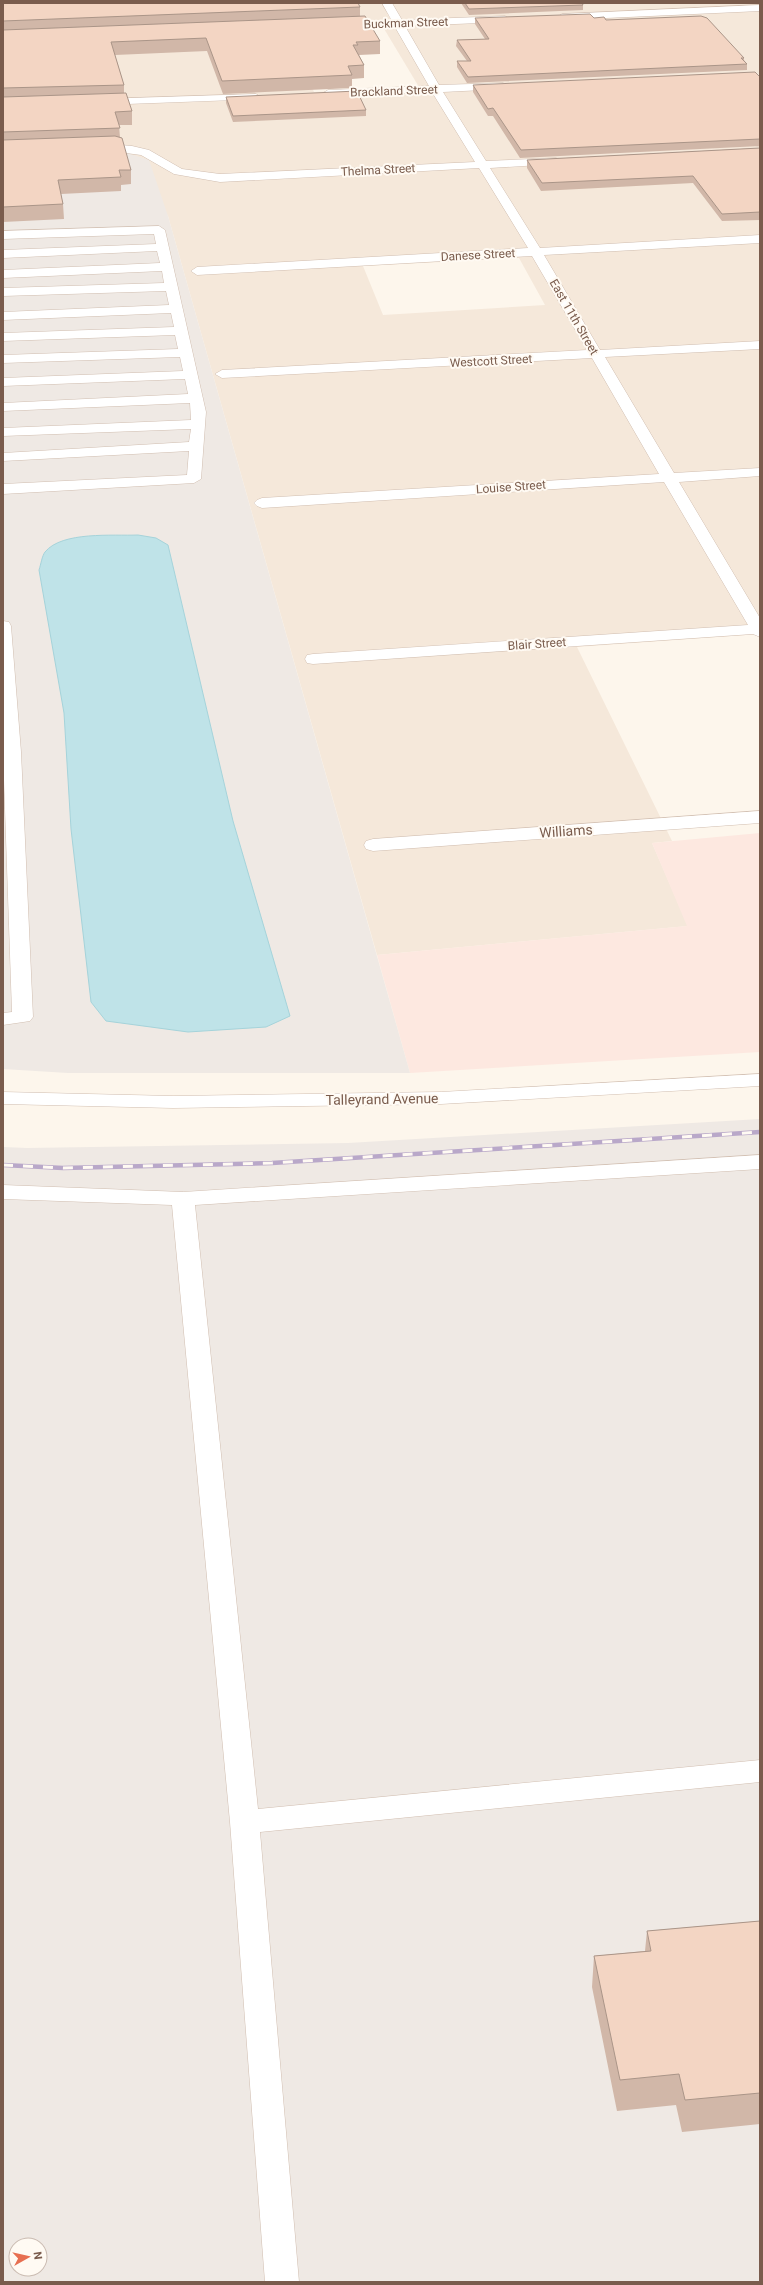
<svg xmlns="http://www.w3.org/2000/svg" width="763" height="2285" font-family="Roboto,sans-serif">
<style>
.residential{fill:#f5e8da;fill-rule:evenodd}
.commercial{fill:#fde8e0}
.industrial{fill:#efe9e4;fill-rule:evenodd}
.water{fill:#bfe3e8;stroke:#a5d3da}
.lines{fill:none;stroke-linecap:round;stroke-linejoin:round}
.minor-casing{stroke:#d1beb0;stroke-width:1}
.minor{fill:#fff;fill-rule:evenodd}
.rail-casing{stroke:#b9a8c9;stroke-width:4.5}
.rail{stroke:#fffaf3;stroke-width:3;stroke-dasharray:10;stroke-linecap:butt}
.wall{fill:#d1b7a8}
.building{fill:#f3d5c3;stroke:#aa9588}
.labels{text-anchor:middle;stroke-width:4;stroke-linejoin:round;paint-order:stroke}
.far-street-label{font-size:12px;fill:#7a5c4d;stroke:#fffaf3}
.street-label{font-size:14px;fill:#7a5c4d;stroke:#fffaf3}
</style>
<rect width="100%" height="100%" fill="#fdf6ec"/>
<path class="residential" d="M 3,3 L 760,3 L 760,634 L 577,647 L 672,841 L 652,843 L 688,926 L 377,955 L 168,216 L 124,152 ZM 383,27 L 419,87 L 314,92 L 286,31 ZM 519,258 L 545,305 L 383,315 L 363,266 Z"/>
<path class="commercial" d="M 760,833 L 760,1052 L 410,1073 L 377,955 L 687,926 L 652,843 Z"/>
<path class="industrial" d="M 124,152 L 149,160 L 168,216 L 410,1073 L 68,1073 L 3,1069 L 3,153 Z
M 760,1119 L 760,2282 L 3,2282 L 3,1147 L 27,1148 L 348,1143 ZM 16,2245 L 40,2245 L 40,2269 L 16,2269 Z"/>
<path class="water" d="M 138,535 L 156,538 L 168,545 L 233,821 L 290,1016 L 266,1027 L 188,1032 L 106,1021 L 91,1002 L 71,829 L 64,713 L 39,570 C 41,564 42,556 45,552 C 62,531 113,536 138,535 Z"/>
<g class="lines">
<g class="minor-casing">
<path id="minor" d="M 382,3 L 392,3 L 402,20 L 505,16 L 510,19 L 505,22 L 405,26 L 439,85 L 503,83 L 508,86 L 503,89 L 443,92 L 486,161 L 556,158 L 562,161 L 556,164 L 490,168 L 540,248 L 760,235 L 760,243 L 544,255 L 600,350 L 760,341 L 760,349 L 605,357 L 674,473 L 760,468 L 760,476 L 679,482 L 760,618 L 760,637 L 753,634 L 313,664 L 307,663 L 305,659 L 307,655 L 313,654 L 748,625 L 664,482 L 262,508 L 257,506 L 254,503 L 257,500 L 262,498 L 659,474 L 592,358 L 222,378 L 215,374 L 222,370 L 587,350 L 532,256 L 197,275 L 191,271 L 197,267 L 528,248 L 479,168 L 220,182 L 174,174 L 141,155 L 96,149 L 90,146 L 96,143 L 132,146 L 149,150 L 182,169 L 220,174 L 475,162 L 432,92 L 328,96 L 323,93 L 328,90 L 429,86 L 395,27 L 340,29 L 335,26 L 340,23 L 392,21 Z
M 760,5 L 760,11 L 562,20 L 557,17 L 562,14 Z
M 256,94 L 261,97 L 260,99 L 100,105 L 95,102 L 100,99 Z
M 159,226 L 165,230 L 206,412 L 201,479 L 194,483 L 3,494 L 3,484 L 187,475 L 189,451 L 3,461 L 3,453 L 189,442 L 191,429 L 3,436 L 3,428 L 191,420 L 190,403 L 3,411 L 3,403 L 188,394 L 185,379 L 3,386 L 3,378 L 183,371 L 180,357 L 3,363 L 3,355 L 178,349 L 175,335 L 3,341 L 3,333 L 174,327 L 171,313 L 3,320 L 3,312 L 169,305 L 166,291 L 3,296 L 3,288 L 164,283 L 162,271 L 3,278 L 3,270 L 160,263 L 157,251 L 3,258 L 3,250 L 156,244 L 154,234 L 3,239 L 3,231 Z
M 3,621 L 9,622 L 11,626 L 21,752 L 33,1017 L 30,1021 L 3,1025 L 3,1013 L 12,1012 L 3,751 Z
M 760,811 L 760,823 L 373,851 L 366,849 L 364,845 L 366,841 L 373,839 Z
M 760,1074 L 760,1086 L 441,1104 L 173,1108 L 3,1104 L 3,1092 L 173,1096 L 441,1092 Z
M 760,1155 L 760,1169 L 195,1205 L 258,1809 L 760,1760 L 760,1782 L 260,1832 L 299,2282 L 265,2282 L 230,1822 L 172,1205 L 3,1199 L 3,1185 L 183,1192 Z"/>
</g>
<use href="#minor" class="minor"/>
<g class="rail-casing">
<path id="rail" d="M 3,1165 L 63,1168 L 272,1163 L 760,1132"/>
</g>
<use href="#rail" class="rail"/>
</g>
<path class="wall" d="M 3,3 L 360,7 L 360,16 L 380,41 L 380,54 L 359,55 L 364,65 L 364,78 L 352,79 L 352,88 L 223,94 L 207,51 L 115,55 L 124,85 L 124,93 L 132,111 L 132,125 L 119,125 L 120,138 L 131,170 L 131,184 L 121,185 L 121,191 L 61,194 L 63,204 L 64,219 L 3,222 Z
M 461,3 L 582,3 L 583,5 L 583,10 L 469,15 Z
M 475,18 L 594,18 L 606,20 L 744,58 L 744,60 L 747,64 L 747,70 L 467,83 L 457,67 L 457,61 L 467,61 L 456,46 L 457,40 L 485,39 L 475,24 Z
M 760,77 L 760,220 L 722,221 L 693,183 L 541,191 L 527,168 L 527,160 L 760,148 L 760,146 L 520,158 L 493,116 L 488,116 L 473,92 L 473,85 Z
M 226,97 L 366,110 L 366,116 L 233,122 L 226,103 Z
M 760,1921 L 760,2124 L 682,2132 L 676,2105 L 617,2111 L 592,1987 L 594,1956 L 645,1951 L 647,1931 Z"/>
<path class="building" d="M 3,3 L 358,3 L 360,7 L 3,21 Z
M 465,3 L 582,3 L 583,5 L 469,9 Z
M 590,14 L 594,18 L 604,17 L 606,20 L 701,16 L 707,18 L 744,58 L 741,58 L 747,64 L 468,77 L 457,61 L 471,61 L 457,40 L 489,39 L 475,18 Z
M 365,16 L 380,41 L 356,42 L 358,45 L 353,45 L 364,65 L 348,66 L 352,75 L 222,81 L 206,38 L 111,42 L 124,85 L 3,88 L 3,30 Z
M 755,72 L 760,77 L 760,139 L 521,150 L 493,108 L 488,109 L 473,85 Z
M 357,91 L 366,110 L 233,116 L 226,97 Z
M 126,93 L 132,111 L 115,112 L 120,128 L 3,132 L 3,97 Z
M 115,136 L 122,138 L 131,170 L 119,170 L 121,177 L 58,180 L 63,204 L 3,207 L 3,140 Z
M 760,148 L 760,212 L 722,214 L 693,176 L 542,183 L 527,160 Z
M 760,1921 L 760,2093 L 685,2100 L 679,2074 L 620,2080 L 594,1956 L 651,1951 L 647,1931 Z"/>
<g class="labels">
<g class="far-street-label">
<text transform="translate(406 23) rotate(-2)" y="4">Buckman Street</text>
<text transform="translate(394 91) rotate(-2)" y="4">Brackland Street</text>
<text transform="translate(378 170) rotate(-3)" y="4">Thelma Street</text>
<text transform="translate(478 255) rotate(-3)" y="4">Danese Street</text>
<text transform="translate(574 317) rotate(60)" y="4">East 11th Street</text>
<text transform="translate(491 361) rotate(-3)" y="4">Westcott Street</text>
<text transform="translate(511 487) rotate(-4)" y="4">Louise Street</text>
<text transform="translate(537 644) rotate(-4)" y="4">Blair Street</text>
</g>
<g class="street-label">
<text transform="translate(566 831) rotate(-4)" y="5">Williams</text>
<text transform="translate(382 1099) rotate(-1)" y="5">Talleyrand Avenue</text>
</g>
</g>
<rect width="763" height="2285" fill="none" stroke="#7a5c4d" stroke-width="8"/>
<g transform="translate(28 2257) rotate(82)"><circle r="19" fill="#fffaf3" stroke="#cabbb1"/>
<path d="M0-3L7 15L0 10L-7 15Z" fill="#e76f51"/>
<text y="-6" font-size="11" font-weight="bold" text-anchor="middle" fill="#7a5c4d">N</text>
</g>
</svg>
